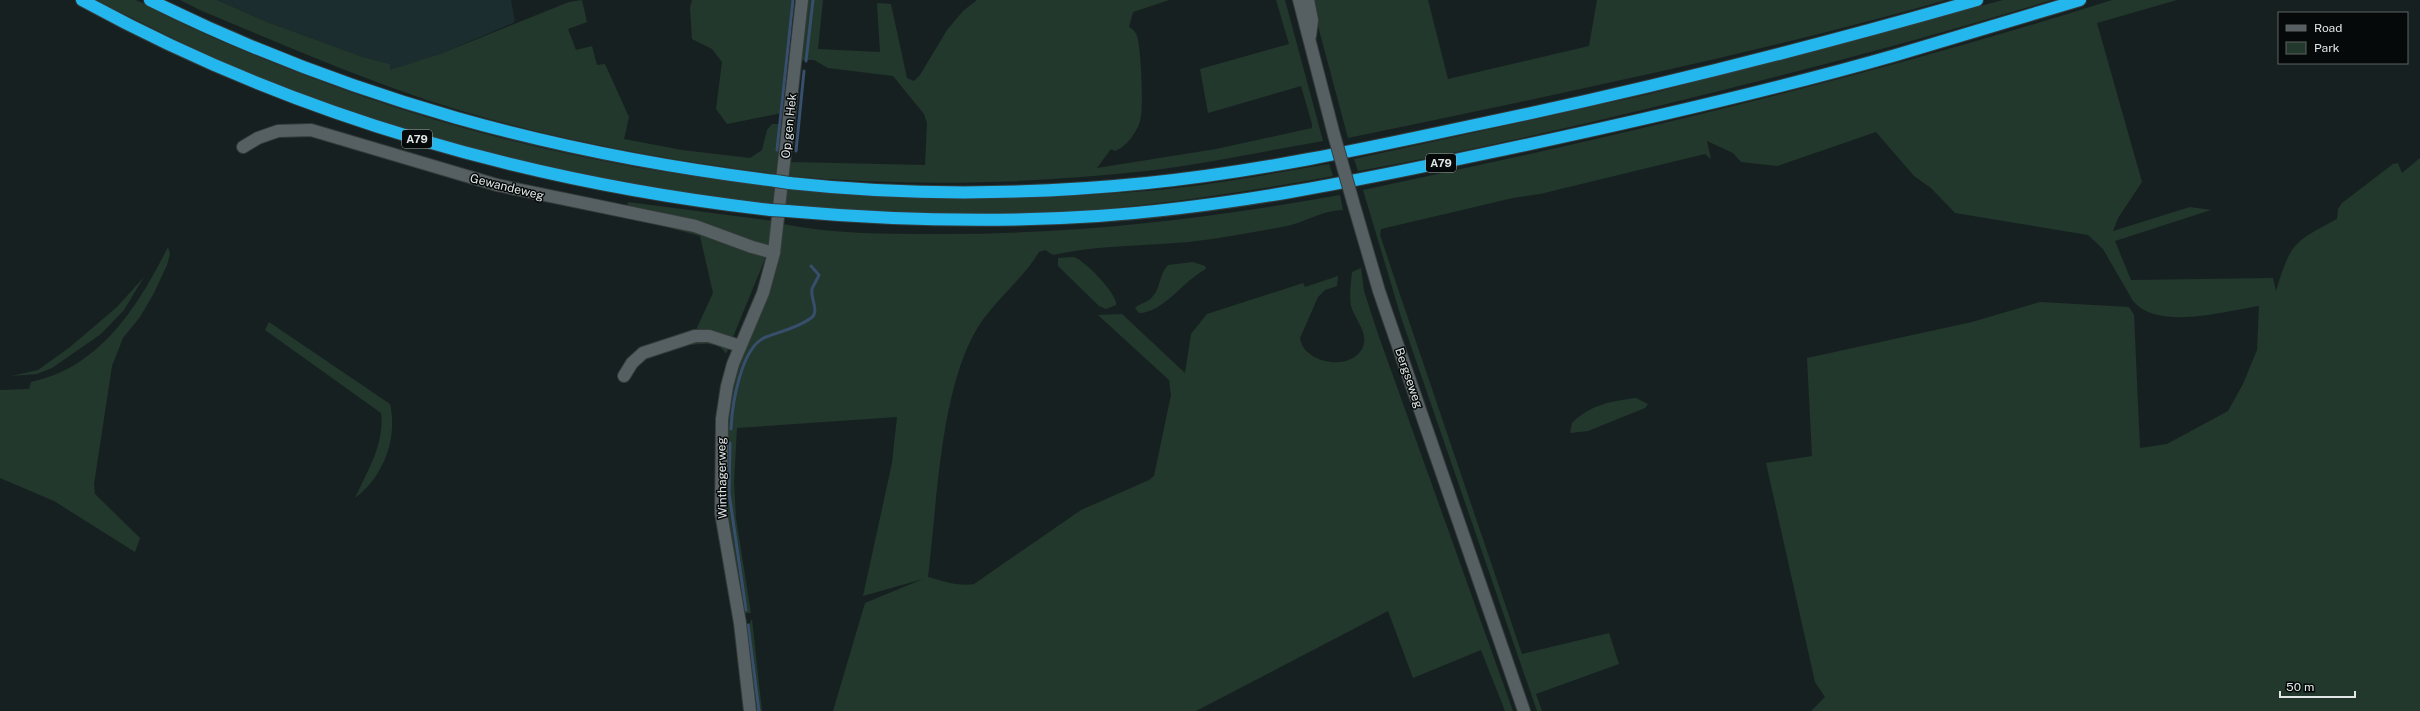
<svg xmlns="http://www.w3.org/2000/svg" width="2420" height="711" font-family="'Public Sans',sans-serif">
<style>
.built{fill:#1c2d2f}
.green{fill:#22382c}
.lines{fill:none;stroke-linecap:round;stroke-linejoin:round}
.stream{stroke:#374f6c;stroke-width:3}
.minor-casing{stroke:#353b3b;stroke-width:14}
.highway-casing{stroke:#353b3b;stroke-width:14}
.minor{stroke:#566062;stroke-width:12}
.highway{stroke:#23b7ee;stroke-width:12}
.minor-bridge-casing{stroke:#353b3b;stroke-width:14;stroke-linecap:butt}
.highway-bridge-casing{stroke:#353b3b;stroke-width:14;stroke-linecap:butt}
.minor-bridge{stroke:#566062;stroke-width:12}
.highway-bridge{stroke:#23b7ee;stroke-width:12}
.labels{text-anchor:middle;stroke-width:3;stroke-linejoin:round;paint-order:stroke}
.shield{fill:#060909;stroke:#9fa4a4;stroke-width:1}
.shield-label{font-size:11px;font-weight:bold;fill:#e1e7e7}
.street-label{font-size:12px;fill:#e1e7e7;stroke:#060909}
</style>
<rect width="100%" height="100%" fill="#172021"/>
<path class="built" d="M 217,0 L 511,0 L 515,22 L 440,54 L 389,71 L 390,64 L 363,57 L 267,22 Z"/>
<path class="green" d="M 96,0 C 108,0 123,0 135,0 C 146,3 158,12 169,17 C 198,31 227,44 256,56 C 315,80 375,102 436,120 C 667,188 907,210 1147,191 C 1208,186 1269,174 1329,164 L 1333,176 C 1225,196 1118,211 1009,215 C 755,222 493,171 258,77 C 203,54 150,27 96,0 Z
M 180,0 L 217,0 L 267,22 L 363,57 L 390,64 L 390,70 L 440,54 L 569,2 L 582,0 L 587,22 L 568,29 L 576,50 L 592,46 L 597,65 L 605,64 L 629,117 L 624,139 L 682,150 L 750,158 L 762,150 L 767,130 L 772,124 L 781,124 L 776,174 C 661,159 544,138 433,102 C 355,76 279,43 202,11 Z
M 692,0 L 794,0 L 782,113 L 727,124 L 716,109 L 722,62 L 712,49 L 692,39 L 690,8 Z
M 807,0 L 823,0 L 818,49 L 880,52 L 877,3 L 891,4 L 907,78 L 914,81 L 920,75 L 947,30 L 963,11 L 977,0 L 1169,0 L 1133,12 L 1129,27 C 1133,29 1135,31 1137,36 C 1141,47 1144,110 1140,121 C 1137,132 1126,147 1115,151 L 1111,149 L 1097,168 L 1216,149 L 1312,128 L 1312,124 L 1301,86 L 1208,113 L 1200,69 L 1289,44 L 1276,0 L 1285,0 L 1323,141 C 1264,151 1206,164 1146,171 C 1029,184 907,187 789,176 L 790,162 L 925,165 L 927,123 L 924,114 L 893,76 L 828,68 L 814,60 L 801,60 Z
M 1311,0 L 1428,0 L 1448,79 L 1589,46 L 1597,0 L 1946,0 C 1749,56 1548,96 1348,138 Z
M 2003,0 L 2052,0 C 1918,41 1783,76 1646,109 C 1551,132 1455,154 1358,171 L 1354,159 L 1650,94 Z
M 2112,0 L 2177,0 L 2097,23 L 2142,182 L 2118,218 L 2113,231 L 2190,207 L 2211,210 L 2115,241 L 2131,280 L 2273,278 L 2276,291 C 2291,243 2292,243 2337,219 L 2338,209 L 2342,203 L 2393,164 L 2398,163 L 2402,173 L 2420,158 L 2420,711 L 1811,711 L 1825,697 L 1815,682 L 1766,463 L 1812,456 L 1807,358 L 1972,322 L 2040,302 L 2129,307 L 2134,315 L 2140,448 L 2167,444 L 2228,411 L 2243,384 L 2257,350 L 2259,306 C 2225,311 2158,331 2133,301 L 2103,249 L 2088,235 L 1955,213 L 1931,188 L 1914,176 L 1876,132 L 1777,166 L 1741,162 L 1733,153 L 1707,141 L 1711,159 L 1705,154 L 1540,194 L 1513,198 L 1381,229 L 1380,235 L 1393,274 L 1522,654 L 1609,633 L 1619,664 L 1536,694 L 1542,711 L 1537,711 L 1401,317 L 1363,190 C 1616,137 1866,78 2112,0 Z
M 1340,195 L 1343,210 C 1324,210 1309,220 1291,225 C 1267,230 1243,234 1219,238 C 1164,247 1106,243 1053,255 L 1045,250 L 1039,252 C 1023,279 995,300 978,327 C 940,388 937,505 928,577 C 943,581 959,587 974,584 L 1081,510 L 1149,480 L 1154,476 L 1171,395 L 1169,380 L 1098,315 L 1122,314 L 1185,373 L 1191,334 L 1207,314 L 1303,283 L 1305,287 L 1338,276 L 1337,286 L 1325,290 L 1318,297 L 1300,338 C 1303,363 1349,372 1362,349 C 1370,334 1355,320 1351,306 C 1349,295 1351,283 1352,272 L 1361,268 L 1364,291 L 1378,334 L 1513,711 L 1505,711 L 1481,650 L 1413,678 L 1388,611 L 1196,711 L 833,711 L 865,603 L 923,579 L 863,596 L 892,463 L 897,417 L 737,428 L 734,482 L 736,518 L 751,613 L 742,613 L 727,530 L 725,457 L 730,383 L 783,224 C 832,234 884,234 934,234 C 1070,235 1206,219 1340,195 Z
M 628,202 L 773,221 L 765,259 L 726,354 C 719,340 701,344 689,345 L 713,293 L 700,236 L 624,216 Z
M 168,247 L 170,254 L 167,265 L 154,293 L 140,317 L 123,338 L 112,366 L 94,484 L 95,494 L 140,538 L 135,552 L 54,501 L 0,478 L 0,390 L 29,389 L 31,382 C 101,367 138,306 168,247 Z
M 1074,257 C 1084,260 1118,294 1116,305 L 1106,309 L 1099,306 L 1058,266 L 1058,258 Z
M 1193,262 L 1205,266 L 1206,269 C 1184,280 1163,313 1139,313 L 1135,308 C 1140,303 1148,303 1153,296 C 1161,287 1159,274 1168,265 Z
M 144,277 L 124,310 L 101,334 L 52,368 L 37,374 L 11,376 L 38,370 L 70,347 L 117,307 Z
M 269,322 L 390,404 C 398,439 383,477 355,498 C 367,472 385,443 381,413 L 265,330 Z
M 1636,398 L 1648,404 L 1645,408 L 1588,431 L 1570,433 L 1572,423 C 1590,405 1611,401 1636,398 Z
M 752,619 L 762,711 L 753,711 L 746,624 L 749,624 Z"/>
<g class="lines">
<path class="stream" d="M 806,61 L 813,0
M 777,150 L 793,0
M 796,151 L 804,71
M 731,429 C 732,405 741,346 766,337 C 781,331 798,328 811,318 C 820,312 810,298 812,289 C 814,284 817,280 819,275 L 811,266
M 730,443 L 729,493 L 746,610
M 748,625 L 759,711"/>
<g class="minor-casing">
<path id="minor" d="M 1299,0 L 1334,135
M 1308,0 L 1312,20 L 1310,36
M 243,147 L 258,138 L 278,131 L 311,130 L 497,185 L 695,226 L 752,247 L 774,253
M 1353,202 L 1379,291 L 1524,711
M 624,376 L 632,363 L 643,353 L 695,336 L 709,336 L 740,346
M 750,711 L 740,623 L 721,513 L 722,419 L 727,386 L 733,364 L 763,293 L 774,253 L 802,0"/>
</g>
<g class="highway-casing">
<path id="highway" d="M 82,0 C 295,117 532,183 771,210
M 150,0 C 350,99 555,154 776,181
M 789,183 C 908,196 1028,195 1147,183 C 1256,172 1363,149 1470,126 C 1640,91 1809,48 1977,0
M 787,211 C 890,220 994,223 1098,216 C 1228,207 1356,181 1483,154 C 1621,125 1760,94 1896,55 C 1957,37 2019,18 2080,0"/>
</g>
<use href="#minor" class="minor"/>
<use href="#highway" class="highway"/>
<g class="minor-bridge-casing">
<path id="minor-bridge" d="M 1334,135 L 1353,202"/>
</g>
<g class="highway-bridge-casing">
<path id="highway-bridge" d="M 776,181 L 789,183
M 771,210 L 787,211"/>
</g>
<use href="#minor-bridge" class="minor-bridge"/>
<use href="#highway-bridge" class="highway-bridge"/>
</g>
<g class="labels">
<g class="shield">
<rect x="402" y="130" width="30" height="18" rx="3"/>
<rect x="1426" y="154" width="30" height="18" rx="3"/>
</g>
<g class="shield-label">
<text x="417" y="143">A79</text>
<text x="1441" y="167">A79</text>
</g>
<g class="street-label">
<text transform="translate(789 126) rotate(-84)" y="4">Op gen Hek</text>
<text transform="translate(507 187) rotate(14)" y="4">Gewandeweg</text>
<text transform="translate(1409 378) rotate(71)" y="4">Bergseweg</text>
<text transform="translate(722 478) rotate(-91)" y="4">Winthagerweg</text>
</g>
</g>
<rect x="2278" y="12" width="130" height="52" fill="#060909" stroke="#5e6262"/>
<rect x="2286" y="25" width="20" height="6" fill="#566062" stroke="#5e6262"/>
<text x="2314" y="32" font-size="12" fill="#e1e7e7">Road</text>
<rect x="2286" y="42" width="20" height="12" fill="#22382c" stroke="#5e6262"/>
<text x="2314" y="52" font-size="12" fill="#e1e7e7">Park</text>
<path d="M2280 691v6h75v-6" fill="none" stroke="#e1e7e7" stroke-width="2"/>
<text x="2286" y="691" font-size="12" fill="#e1e7e7" stroke="#060909" stroke-width="3" paint-order="stroke">50 m</text>
</svg>
